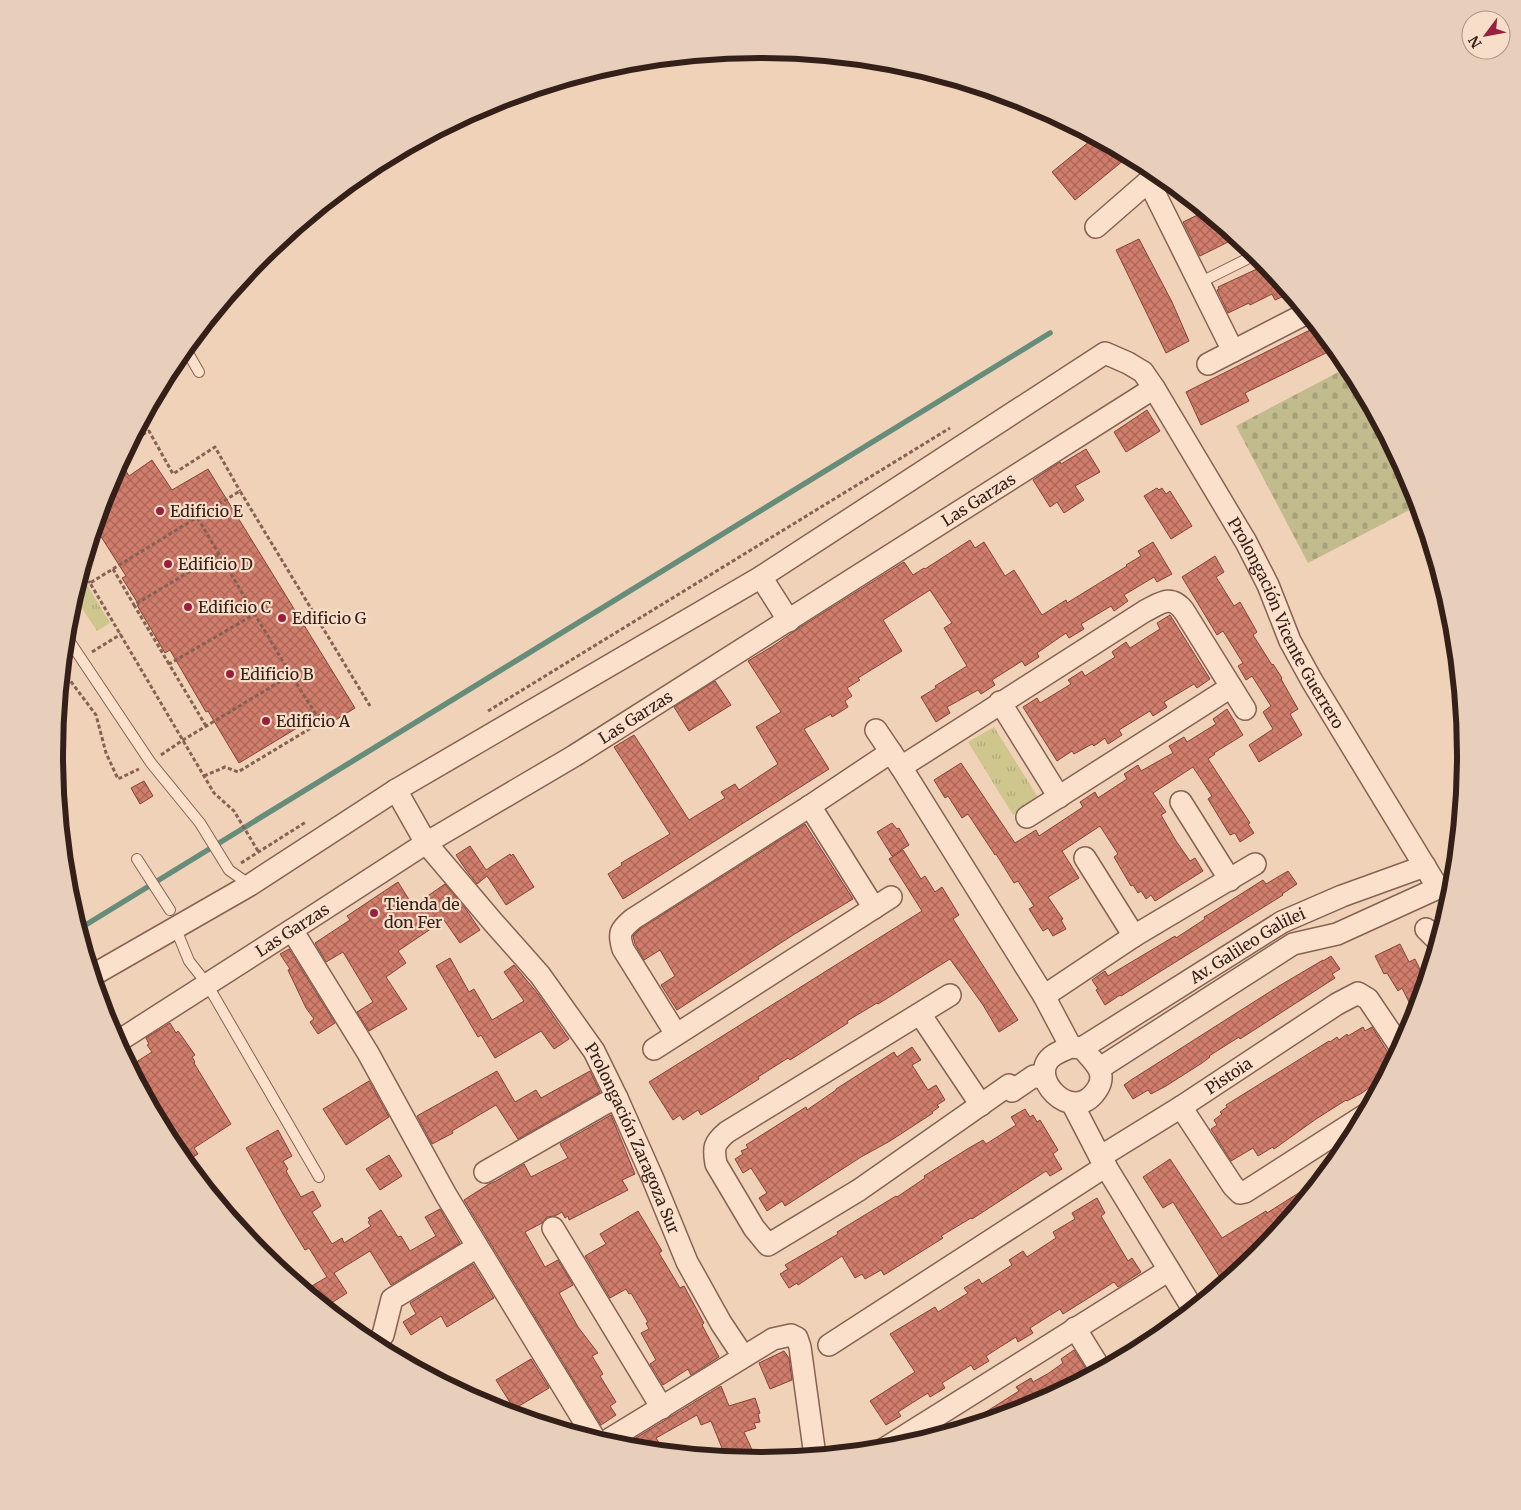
<svg xmlns="http://www.w3.org/2000/svg" width="1521" height="1510" font-family="Merriweather,serif">
<style>
.grass{fill:url(#grass-tufts)}
.cemetery{fill:url(#cemetery-stones)}
.lines{fill:none;stroke-linecap:round;stroke-linejoin:round}
.stream{stroke:#668d7a;stroke-width:5.5}
.building{fill:url(#building-cross-hatch);stroke:#884337}
.lane-casing{stroke:#876253;stroke-width:12}
.street-casing{stroke:#876253;stroke-width:24}
.path{stroke:#876253;stroke-width:3;stroke-dasharray:4 2.5;stroke-linecap:butt}
.lane{stroke:#fbe1cc;stroke-width:10}
.street{stroke:#fbe1cc;stroke-width:21}
.poi-dot{fill:#9a1f3e;stroke:#f7dec9;stroke-width:2}
.labels{text-anchor:middle;stroke-width:4.5;stroke-linejoin:round;paint-order:stroke}
.street-label{font-size:16px;fill:#352019;stroke:#f7dec9}
.poi-label{font-size:16px;fill:#352019;stroke:#f7dec9;text-anchor:start}
.rim{fill:none;stroke:#352019;stroke-width:6}
</style>
<defs>
<pattern id="grass-tufts" width="24" height="20" patternUnits="userSpaceOnUse" patternTransform="scale(1.25)"><rect width="24" height="20" fill="#cec68d"/><path d="M3 7l-1-3M5 7V3M7 7l1-3M15 17l-1-3M17 17v-4M19 17l1-3" fill="none" stroke="#b2aa79"/></pattern>
<pattern id="cemetery-stones" width="16" height="16" patternUnits="userSpaceOnUse" patternTransform="scale(1.25)"><rect width="16" height="16" fill="#c2bb8d"/><path d="M2 7V4a2 2 0 0 1 4 0v3zM10 15v-3a2 2 0 0 1 4 0v3z" fill="#a7a079"/></pattern>
<pattern id="building-cross-hatch" width="8" height="8" patternUnits="userSpaceOnUse" patternTransform="scale(1.25)"><rect width="8" height="8" fill="#d17d6c"/><path d="M0 0l8 8M0 8l8-8" fill="none" stroke="#aa6658"/></pattern>
</defs>
<rect width="100%" height="100%" fill="#f0d2b9"/>
<path class="grass" d="M 81,575 L 110,623 L 97,631 L 74,596 Z
M 994,727 L 1039,799 L 1013,815 L 968,742 Z"/>
<path class="cemetery" d="M 1350,366 L 1413,485 L 1419,505 L 1308,563 L 1236,426 Z"/>
<g class="lines">
<path class="stream" d="M 79,929 L 1050,333"/>
</g>
<path class="building" d="M 1095,137 L 1128,155 L 1123,158 L 1124,160 L 1075,200 L 1052,172 Z
M 1206,211 L 1238,237 L 1200,256 L 1183,222 Z
M 1139,239 L 1172,302 L 1189,341 L 1166,353 L 1116,250 Z
M 1262,258 L 1291,293 L 1275,300 L 1272,294 L 1250,305 L 1249,303 L 1228,313 L 1217,290 L 1219,289 L 1218,287 L 1259,268 L 1257,262 Z
M 1318,326 L 1336,348 L 1245,393 L 1249,401 L 1201,425 L 1186,392 Z
M 1147,410 L 1160,431 L 1126,452 L 1114,432 Z
M 1086,449 L 1100,472 L 1075,486 L 1084,500 L 1064,513 L 1057,502 L 1050,507 L 1033,480 L 1060,462 L 1061,464 Z
M 152,460 L 172,490 L 208,469 L 355,708 L 329,724 L 322,713 L 239,763 L 208,711 L 206,712 L 170,650 L 165,653 L 137,605 L 139,605 L 122,578 L 126,576 L 95,527 L 108,484 L 120,461 L 129,476 Z
M 1157,488 L 1159,490 L 1162,488 L 1166,494 L 1170,491 L 1192,526 L 1171,539 L 1144,496 Z
M 970,540 L 975,548 L 984,542 L 1005,576 L 1014,570 L 1042,615 L 1066,600 L 1067,603 L 1127,566 L 1126,565 L 1141,556 L 1138,551 L 1153,542 L 1172,574 L 1157,582 L 1154,577 L 1124,595 L 1128,601 L 1114,611 L 1111,606 L 1081,624 L 1084,629 L 1069,638 L 1066,633 L 1037,653 L 1039,657 L 1025,666 L 1022,661 L 992,680 L 995,685 L 981,694 L 978,690 L 947,707 L 950,713 L 936,722 L 921,697 L 936,688 L 935,686 L 967,666 L 944,628 L 952,623 L 930,590 L 883,620 L 902,651 L 858,678 L 860,680 L 847,688 L 852,696 L 845,701 L 848,707 L 832,717 L 831,714 L 804,729 L 829,769 L 623,899 L 608,874 L 622,865 L 621,863 L 670,834 L 614,747 L 634,735 L 689,820 L 725,798 L 721,792 L 735,784 L 739,790 L 778,764 L 756,727 L 781,712 L 748,661 L 773,646 L 799,628 L 904,562 L 913,575 L 924,568 L 925,569 Z
M 1215,556 L 1224,572 L 1216,577 L 1234,606 L 1240,602 L 1257,632 L 1253,635 L 1272,665 L 1273,664 L 1282,678 L 1281,679 L 1298,709 L 1290,714 L 1302,735 L 1259,762 L 1249,745 L 1273,729 L 1263,712 L 1271,706 L 1252,676 L 1246,680 L 1238,666 L 1243,663 L 1223,631 L 1217,635 L 1182,577 Z
M 1170,615 L 1210,679 L 1197,688 L 1194,684 L 1164,702 L 1167,707 L 1153,716 L 1150,711 L 1119,730 L 1122,735 L 1108,744 L 1105,738 L 1094,746 L 1092,744 L 1074,754 L 1072,751 L 1057,761 L 1023,707 L 1037,698 L 1040,703 L 1071,684 L 1068,680 L 1082,671 L 1085,676 L 1115,657 L 1112,652 L 1126,642 L 1130,648 L 1160,629 L 1157,623 Z
M 715,681 L 731,705 L 689,731 L 674,707 Z
M 1227,709 L 1243,735 L 1214,753 L 1215,754 L 1208,759 L 1250,823 L 1248,824 L 1254,833 L 1240,842 L 1235,833 L 1230,835 L 1208,799 L 1212,796 L 1193,767 L 1153,793 L 1166,812 L 1161,815 L 1176,841 L 1190,861 L 1195,858 L 1203,871 L 1155,901 L 1151,895 L 1146,899 L 1141,891 L 1138,893 L 1133,885 L 1131,886 L 1114,857 L 1118,854 L 1100,826 L 1062,851 L 1079,878 L 1048,897 L 1063,919 L 1061,920 L 1066,929 L 1053,936 L 1048,928 L 1043,931 L 1029,909 L 1034,906 L 1018,881 L 1014,883 L 996,854 L 995,855 L 968,814 L 962,818 L 948,796 L 945,798 L 934,780 L 961,763 L 1015,843 L 1036,830 L 1039,836 L 1083,807 L 1080,802 L 1095,792 L 1098,798 L 1127,779 L 1124,774 L 1138,765 L 1141,771 L 1173,753 L 1169,746 L 1184,737 L 1187,742 L 1216,724 L 1213,719 Z
M 144,781 L 153,796 L 140,804 L 131,788 Z
M 892,823 L 897,829 L 899,828 L 909,845 L 892,856 L 877,832 Z
M 805,824 L 853,899 L 793,935 L 677,1010 L 661,985 L 675,976 L 660,950 L 644,960 L 635,944 L 633,936 L 640,929 Z
M 470,846 L 486,870 L 510,854 L 511,856 L 513,854 L 534,887 L 506,905 L 487,876 L 477,884 L 466,870 L 456,855 Z
M 903,850 L 921,879 L 925,876 L 935,892 L 942,887 L 959,915 L 953,919 L 1018,1020 L 999,1032 L 983,1005 L 950,959 L 878,1004 L 877,1003 L 847,1021 L 848,1023 L 790,1060 L 788,1058 L 758,1077 L 759,1079 L 716,1106 L 701,1115 L 698,1110 L 683,1120 L 680,1115 L 673,1120 L 649,1082 L 922,911 L 889,859 Z
M 1288,871 L 1297,884 L 1282,894 L 1283,895 L 1121,996 L 1120,995 L 1105,1005 L 1096,990 L 1098,989 L 1092,980 L 1105,971 L 1108,976 L 1175,936 L 1176,938 L 1205,919 L 1204,917 L 1211,913 L 1263,880 L 1266,884 Z
M 398,882 L 413,906 L 445,884 L 465,908 L 480,930 L 460,943 L 444,920 L 398,951 L 406,963 L 386,977 L 407,1009 L 369,1031 L 357,1012 L 373,1002 L 343,952 L 326,962 L 315,943 L 350,920 L 347,916 Z
M 1400,944 L 1409,962 L 1415,959 L 1426,982 L 1420,1001 L 1411,1006 L 1402,988 L 1398,991 L 1387,973 L 1384,974 L 1375,956 Z
M 289,949 L 335,1023 L 318,1034 L 310,1022 L 314,1019 L 306,1008 L 288,970 L 290,969 L 280,954 Z
M 1331,956 L 1340,969 L 1332,974 L 1335,978 L 1240,1039 L 1239,1037 L 1209,1056 L 1210,1057 L 1202,1063 L 1166,1086 L 1151,1094 L 1148,1090 L 1133,1099 L 1124,1085 L 1131,1080 L 1279,986 L 1323,960 L 1323,961 Z
M 450,958 L 469,992 L 474,989 L 492,1020 L 524,1001 L 504,972 L 514,965 L 538,994 L 569,1039 L 554,1049 L 541,1031 L 495,1058 L 481,1035 L 478,1037 L 436,966 Z
M 170,1023 L 176,1033 L 178,1031 L 195,1055 L 192,1057 L 195,1062 L 194,1063 L 231,1124 L 194,1148 L 198,1154 L 185,1162 L 173,1147 L 130,1066 L 152,1052 L 147,1045 L 149,1044 L 146,1038 Z
M 1363,1027 L 1365,1031 L 1372,1027 L 1392,1059 L 1385,1063 L 1388,1069 L 1381,1074 L 1383,1077 L 1362,1093 L 1347,1101 L 1346,1100 L 1316,1119 L 1274,1149 L 1273,1147 L 1258,1156 L 1253,1148 L 1231,1161 L 1211,1129 L 1217,1125 L 1214,1120 L 1222,1114 L 1220,1112 L 1227,1107 L 1226,1105 L 1329,1041 L 1330,1042 L 1337,1037 L 1339,1040 L 1347,1034 L 1348,1036 Z
M 912,1047 L 921,1060 L 912,1065 L 928,1090 L 936,1085 L 945,1100 L 937,1105 L 939,1107 L 932,1112 L 933,1113 L 890,1141 L 861,1157 L 785,1206 L 782,1201 L 767,1211 L 759,1198 L 767,1193 L 751,1168 L 743,1173 L 735,1159 L 743,1154 L 741,1151 L 748,1148 L 746,1145 L 806,1107 L 807,1110 L 836,1090 L 836,1089 L 894,1052 L 897,1057 Z
M 497,1071 L 515,1102 L 536,1090 L 541,1098 L 590,1071 L 600,1092 L 518,1139 L 496,1105 L 452,1131 L 453,1133 L 432,1144 L 417,1116 Z
M 369,1081 L 389,1117 L 346,1145 L 323,1109 Z
M 1025,1109 L 1030,1117 L 1033,1115 L 1037,1122 L 1040,1120 L 1058,1150 L 1053,1154 L 1062,1169 L 1050,1176 L 1046,1171 L 972,1219 L 971,1218 L 941,1236 L 943,1238 L 884,1275 L 881,1270 L 865,1279 L 862,1274 L 855,1278 L 842,1256 L 798,1285 L 797,1283 L 789,1288 L 780,1274 L 788,1269 L 785,1265 L 838,1234 L 837,1232 L 896,1196 L 897,1197 L 925,1178 L 924,1176 L 969,1148 L 983,1140 L 986,1144 L 1016,1125 L 1011,1117 Z
M 611,1115 L 635,1174 L 622,1180 L 628,1190 L 569,1220 L 568,1216 L 565,1218 L 562,1212 L 555,1216 L 547,1217 L 542,1223 L 525,1232 L 545,1267 L 558,1260 L 573,1285 L 559,1293 L 578,1327 L 598,1353 L 592,1356 L 603,1374 L 600,1376 L 616,1402 L 610,1406 L 616,1415 L 601,1425 L 464,1200 L 489,1184 L 496,1181 L 524,1164 L 531,1177 L 568,1158 L 560,1144 Z
M 278,1130 L 292,1156 L 283,1161 L 288,1169 L 286,1171 L 301,1197 L 313,1191 L 321,1206 L 312,1212 L 332,1244 L 342,1238 L 344,1243 L 371,1226 L 368,1222 L 370,1220 L 368,1218 L 381,1210 L 398,1237 L 401,1236 L 410,1251 L 436,1236 L 425,1217 L 440,1209 L 460,1243 L 391,1285 L 370,1251 L 334,1273 L 347,1293 L 325,1307 L 305,1290 L 327,1277 L 309,1248 L 305,1250 L 283,1214 L 246,1148 Z
M 389,1155 L 402,1176 L 380,1190 L 366,1169 Z
M 1170,1159 L 1222,1238 L 1266,1211 L 1267,1213 L 1316,1182 L 1318,1184 L 1275,1236 L 1236,1261 L 1242,1269 L 1224,1284 L 1173,1202 L 1163,1208 L 1143,1177 Z
M 1097,1198 L 1105,1213 L 1101,1216 L 1128,1261 L 1132,1258 L 1141,1272 L 1118,1287 L 1114,1282 L 1063,1314 L 1060,1309 L 1030,1328 L 1033,1333 L 1018,1342 L 1016,1337 L 1000,1347 L 986,1356 L 989,1361 L 974,1370 L 971,1365 L 942,1383 L 945,1388 L 930,1397 L 928,1393 L 912,1403 L 898,1412 L 901,1416 L 886,1425 L 870,1401 L 915,1372 L 890,1334 L 935,1307 L 938,1312 L 968,1293 L 964,1288 L 979,1279 L 982,1284 L 1012,1265 L 1009,1260 L 1023,1251 L 1027,1257 L 1056,1238 L 1053,1232 L 1075,1219 L 1072,1213 Z
M 638,1211 L 662,1251 L 659,1253 L 680,1288 L 684,1286 L 704,1323 L 702,1325 L 719,1357 L 691,1375 L 688,1369 L 663,1385 L 650,1364 L 656,1360 L 641,1333 L 649,1329 L 646,1323 L 648,1322 L 631,1293 L 629,1294 L 626,1289 L 610,1298 L 585,1256 L 606,1244 L 600,1234 Z
M 473,1264 L 494,1298 L 447,1327 L 441,1316 L 411,1335 L 403,1322 L 416,1314 L 410,1303 Z
M 1074,1350 L 1089,1374 L 1072,1385 L 1030,1408 L 975,1424 L 973,1420 L 1019,1391 L 1016,1387 L 1031,1378 L 1033,1382 L 1049,1373 L 1063,1363 L 1061,1359 Z
M 784,1351 L 789,1358 L 792,1380 L 770,1389 L 759,1363 Z
M 531,1359 L 549,1388 L 514,1409 L 496,1380 Z
M 721,1386 L 729,1406 L 755,1398 L 760,1413 L 758,1414 L 760,1422 L 754,1423 L 756,1428 L 744,1432 L 757,1461 L 726,1458 L 711,1421 L 701,1425 L 697,1415 L 656,1438 L 665,1452 L 621,1447 Z"/>
<g class="lines">
<g class="lane-casing">
<path id="lane" d="M 1199,283 L 1257,254
M 185,348 L 199,372
M 66,636 L 151,763 L 200,823 L 229,870 L 250,885
M 137,859 L 170,910
M 175,927 L 189,961 L 207,984 L 319,1177"/>
</g>
<g class="street-casing">
<g id="street">
<path d="M 1149,182 L 1233,351"/>
<path d="M 1096,227 L 1158,173"/>
<path d="M 1208,364 L 1307,313"/>
<path d="M 761,577 L 789,621"/>
<path d="M 1000,702 L 1059,797"/>
<path d="M 876,730 L 901,767 L 1044,996 L 1071,1047"/>
<path d="M 901,767 L 1145,611 C 1161,603 1171,594 1184,611 L 1245,709"/>
<path id="s1" d="M 396,790 L 426,843 L 493,922 L 540,975 L 594,1051 L 617,1098 L 653,1179 L 687,1262 L 721,1323 L 743,1356"/>
<path d="M 1181,802 L 1230,880"/>
<path d="M 810,806 L 874,908"/>
<path d="M 1027,817 L 1231,687"/>
<path d="M 1085,858 L 1134,936"/>
<path d="M 1426,929 L 1438,941"/>
<path d="M 292,930 L 368,1053 L 446,1195 L 595,1439"/>
<path id="s2" d="M 93,975 L 250,885 L 396,790 L 761,577 L 1105,353 L 1128,363 L 1143,372 L 1154,388 L 1246,542 L 1268,585 L 1290,641 L 1312,681 L 1438,888"/>
<path d="M 950,995 L 727,1132 C 714,1143 713,1147 716,1164 L 754,1228 L 768,1245 L 859,1190 L 1009,1085 L 1012,1091 L 1034,1076 L 1044,1079"/>
<path d="M 1044,996 L 1134,936 L 1255,864"/>
<path d="M 920,1014 L 981,1105"/>
<path d="M 676,1034 L 623,949 C 618,933 620,930 633,919 L 810,806 L 891,752"/>
<path id="s3" d="M 117,1042 L 298,926 L 426,843 L 574,756 L 1154,388"/>
<path d="M 1071,1047 L 1082,1048 C 1094,1062 1109,1073 1096,1091 C 1072,1126 1024,1075 1054,1055 C 1059,1052 1066,1049 1071,1047 Z"/>
<path id="s4" d="M 1082,1048 L 1282,922 L 1342,896 L 1425,866"/>
<path d="M 654,1049 L 891,897"/>
<path d="M 1100,1068 L 1293,944 L 1337,934 L 1438,888 L 1454,884"/>
<path d="M 1072,1103 L 1100,1157 L 1193,1309"/>
<path d="M 1181,1107 L 1233,1186 L 1240,1193 L 1245,1192 L 1365,1115"/>
<path id="s5" d="M 1100,1157 L 1181,1107 L 1337,1004 L 1358,993 L 1368,999 L 1401,1048"/>
<path d="M 485,1172 L 604,1104 L 617,1098"/>
<path d="M 553,1228 L 662,1408"/>
<path d="M 1075,1328 L 1101,1370"/>
<path d="M 374,1345 L 383,1335 L 392,1299 L 477,1247"/>
<path d="M 829,1345 L 1106,1166"/>
<path d="M 605,1442 L 773,1339 L 791,1335 L 797,1338 L 800,1347 L 815,1456"/>
<path d="M 884,1449 L 1169,1270"/>
</g>
</g>
<path class="path" d="M 137,431 L 140,436
M 131,441 L 149,431 L 173,474 L 215,447 L 240,491
M 113,569 L 134,605
M 82,570 L 90,583
M 92,652 L 121,634
M 169,664 L 134,605 L 219,554
M 63,671 L 96,715 L 106,753 L 118,779 L 139,769
M 488,711 L 950,428
M 206,726 L 169,664 L 255,614
M 161,755 L 183,740 L 291,675 L 197,517
M 204,776 L 225,767 L 238,772 L 321,722 L 291,675
M 258,851 L 234,811 L 214,793 L 90,583 L 240,491 L 370,706
M 241,863 L 306,822"/>
<use href="#lane" class="lane"/>
<use href="#street" class="street"/>
</g>
<g class="poi-dot">
<circle cx="160" cy="511" r="5"/>
<circle cx="168" cy="564" r="5"/>
<circle cx="188" cy="607" r="5"/>
<circle cx="282" cy="618" r="5"/>
<circle cx="230" cy="674" r="5"/>
<circle cx="266" cy="721" r="5"/>
<circle cx="374" cy="913" r="5"/>
</g>
<g class="labels">
<g class="street-label">
<text dy="6" stroke="none"><textPath href="#s3" startOffset="1018">Las Garzas</textPath></text>
<text dy="6" stroke="none"><textPath href="#s2" startOffset="1520">Prolongación Vicente Guerrero</textPath></text>
<text dy="6" stroke="none"><textPath href="#s3" startOffset="612">Las Garzas</textPath></text>
<text dy="6" stroke="none"><textPath href="#s3" startOffset="208">Las Garzas</textPath></text>
<text dy="6" stroke="none"><textPath href="#s4" startOffset="195">Av. Galileo Galilei</textPath></text>
<text dy="6" stroke="none"><textPath href="#s5" startOffset="152">Pistoia</textPath></text>
<text dy="6" stroke="none"><textPath href="#s1" startOffset="424">Prolongación Zaragoza Sur</textPath></text>
</g>
<g class="poi-label">
<text x="170" y="517">Edificio E</text>
<text x="178" y="570">Edificio D</text>
<text x="198" y="613">Edificio C</text>
<text x="292" y="624">Edificio G</text>
<text x="240" y="680">Edificio B</text>
<text x="276" y="727">Edificio A</text>
<text x="384" y="910">Tienda de<tspan x="384" dy="18">don Fer</tspan></text>
</g>
</g>
<path d="M0 0H1521V1510H0ZM63 755a697 697 0 1 1 1394 0a697 697 0 1 1-1394 0Z" fill="#e7cfbb" fill-rule="evenodd"/>
<path class="rim" d="M63 755a697 697 0 1 1 1394 0a697 697 0 1 1-1394 0Z"/>
<g transform="translate(1486 35) rotate(238)"><circle r="24" fill="#f7dec9" stroke="#a99283"/>
<path d="M0-4L9 19L0 12L-9 19Z" fill="#9a1f3e"/>
<text y="-8" font-size="14" font-weight="bold" text-anchor="middle" fill="#352019">N</text>
</g>
</svg>
